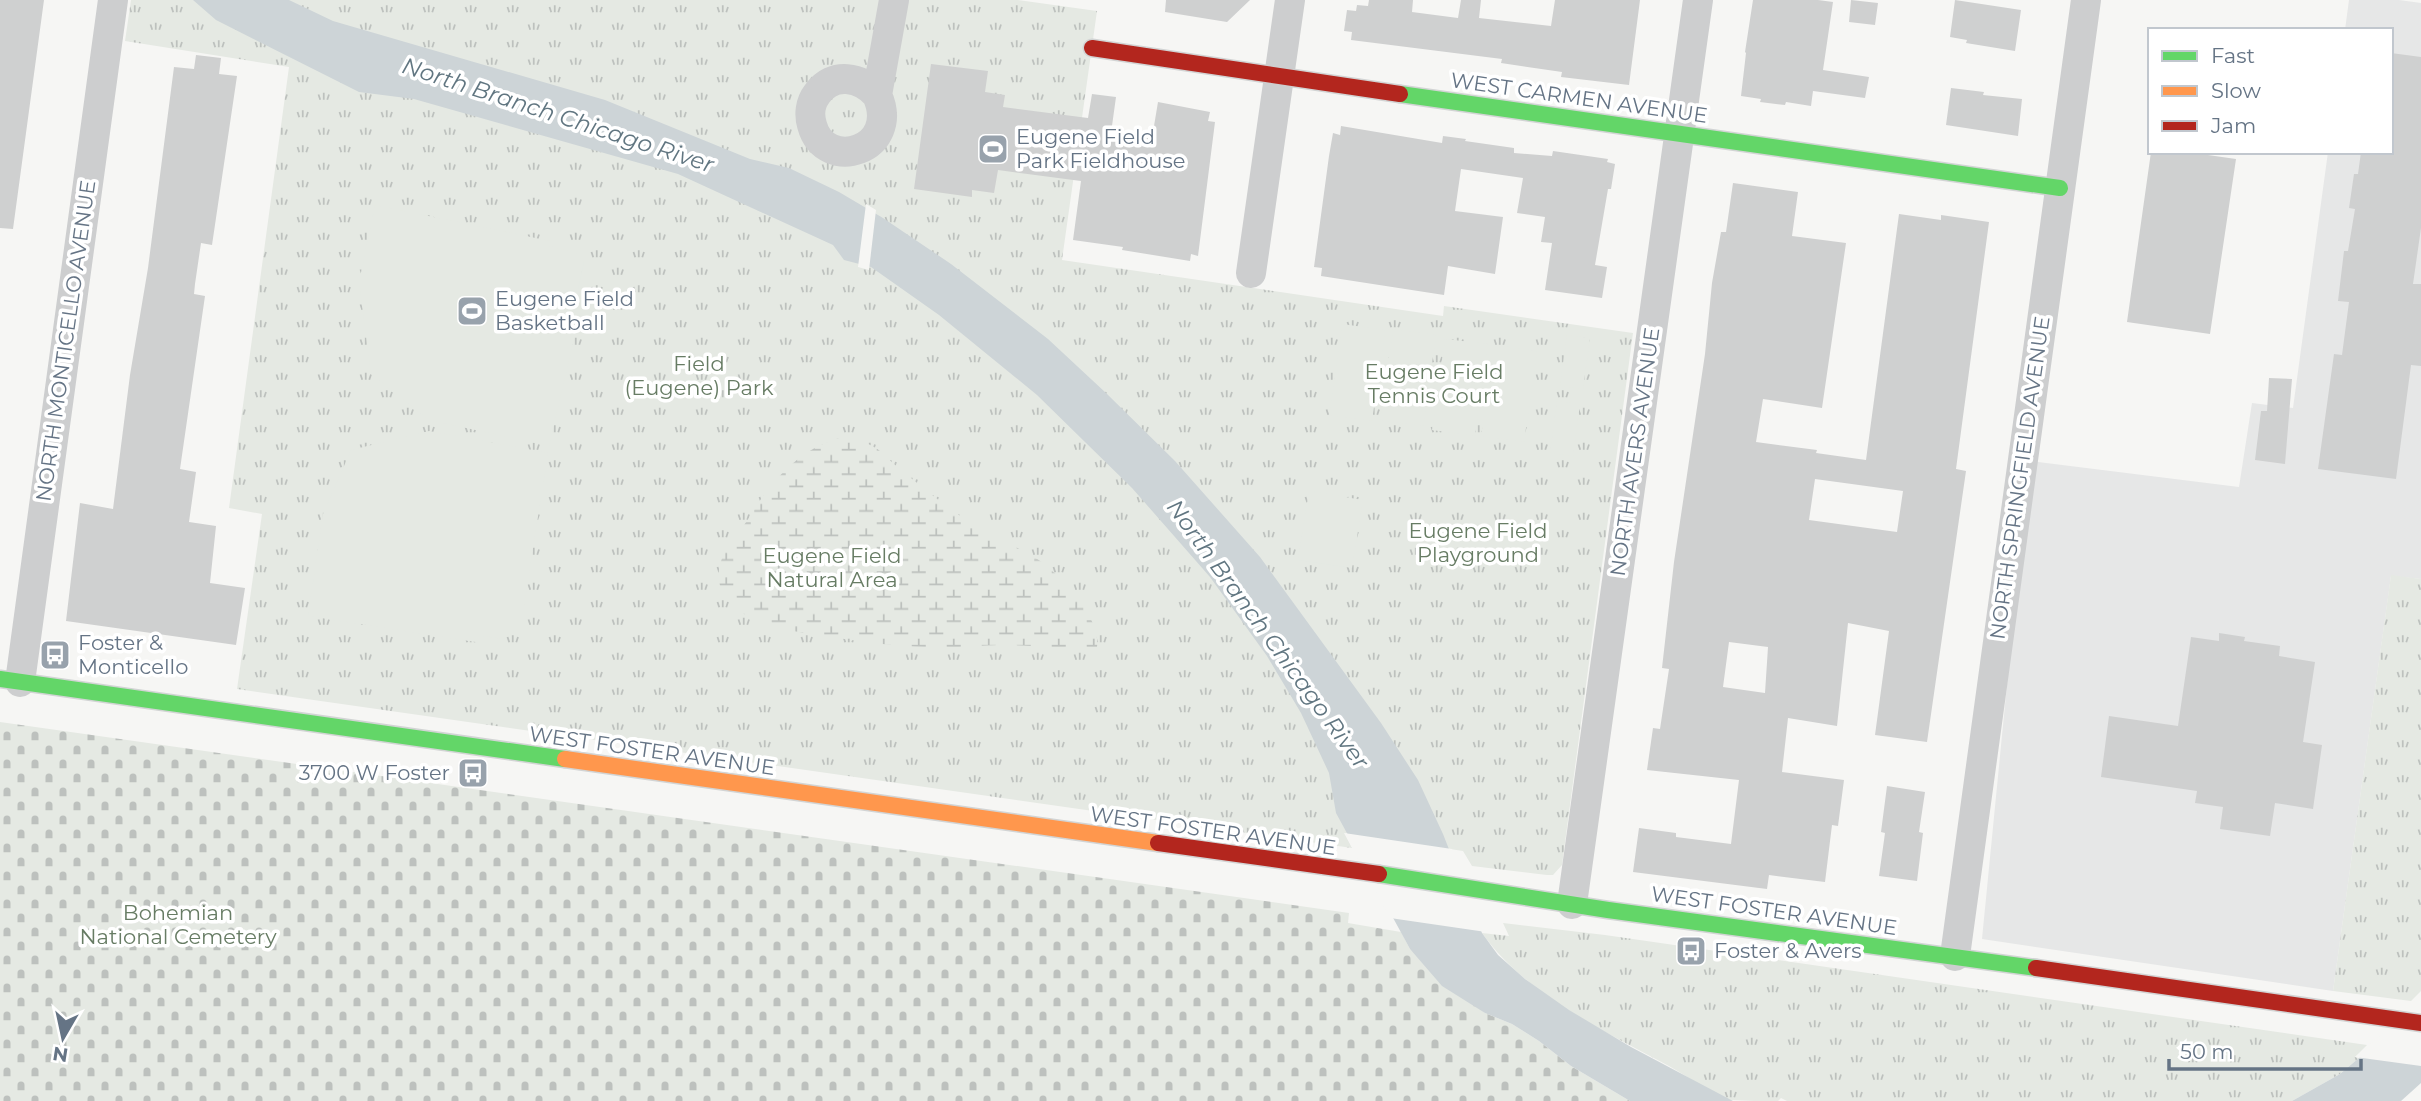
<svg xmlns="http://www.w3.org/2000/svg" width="2421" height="1101" font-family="Montserrat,sans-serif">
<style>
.built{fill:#e6e7e7}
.grass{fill:url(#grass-tufts)}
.wetland{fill:url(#wetland-marsh)}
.cemetery{fill:url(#cemetery-stones)}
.pitch{fill:#e5e9e3}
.water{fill:#cdd4d7}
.pier{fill:#f6f6f4}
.building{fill:#cfd0d0;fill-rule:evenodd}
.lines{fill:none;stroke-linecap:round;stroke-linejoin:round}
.fast-casing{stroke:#d2d4d4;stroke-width:19}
.slow-casing{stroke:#d2d4d4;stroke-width:19}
.jam-casing{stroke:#d2d4d4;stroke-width:19}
.street{stroke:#cdcecf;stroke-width:30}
.fast{stroke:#63d668;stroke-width:16}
.slow{stroke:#ff974d;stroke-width:16}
.jam{stroke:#b3261e;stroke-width:16}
.labels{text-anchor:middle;stroke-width:7;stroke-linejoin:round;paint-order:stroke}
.street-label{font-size:21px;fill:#657485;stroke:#fff}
.poi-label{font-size:21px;fill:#657485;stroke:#fff;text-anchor:start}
.park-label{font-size:21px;fill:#677c64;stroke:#fff}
.water-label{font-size:23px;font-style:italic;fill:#617681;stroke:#fff}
</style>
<defs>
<pattern id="grass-tufts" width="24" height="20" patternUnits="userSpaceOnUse" patternTransform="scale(1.75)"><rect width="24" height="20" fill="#e5e9e3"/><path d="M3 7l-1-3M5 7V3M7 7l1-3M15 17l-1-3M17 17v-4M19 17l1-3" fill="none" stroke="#bdc1be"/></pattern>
<pattern id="wetland-marsh" width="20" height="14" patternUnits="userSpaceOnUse" patternTransform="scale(1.75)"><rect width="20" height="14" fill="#e5e9e3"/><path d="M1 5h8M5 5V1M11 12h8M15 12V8" fill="none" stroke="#bdc1be"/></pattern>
<pattern id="cemetery-stones" width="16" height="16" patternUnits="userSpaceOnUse" patternTransform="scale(1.75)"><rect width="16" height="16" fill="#e5e9e3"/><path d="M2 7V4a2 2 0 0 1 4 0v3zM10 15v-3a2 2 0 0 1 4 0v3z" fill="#bdc1be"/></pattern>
</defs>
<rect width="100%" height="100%" fill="#f6f6f4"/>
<path class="built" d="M 2349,0 L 2399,0 L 2421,3 L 2421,579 L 2391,576 L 2333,991 L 1982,939 L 2029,461 L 2239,487 L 2252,403 L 2293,408 L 2328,152 L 2391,152 L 2391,30 L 2345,30 Z"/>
<path class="grass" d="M 131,0 L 1018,0 L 1097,11 L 1062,260 L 1443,316 L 1444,306 L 1633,333 L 1562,865 L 1553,875 L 1547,875 L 1472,866 L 1463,851 L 1345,833 L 1352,848 L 237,689 L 262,514 L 229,508 L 289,67 L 125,41 Z
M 2391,575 L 2421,579 L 2421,991 L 2411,1001 L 2333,991 Z
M 1503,923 L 1605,935 L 2367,1045 L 2355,1057 L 2359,1058 L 2340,1074 L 2292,1101 L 1787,1101 L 1781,1098 L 1778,1101 C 1764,1101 1744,1101 1730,1100 C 1709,1092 1688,1077 1669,1066 C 1602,1030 1527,996 1482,933 L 1509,936 Z"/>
<path class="wetland" d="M 839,438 C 852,439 863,440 874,447 C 882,451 888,459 894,464 C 923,488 953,513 984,531 C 1006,544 1030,551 1049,568 C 1068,585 1101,620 1097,647 L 1090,652 C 1060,647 1030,645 1000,645 C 975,645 950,649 926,647 C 894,646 862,642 831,637 C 805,633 777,630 753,619 C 708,596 711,564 740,530 C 749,520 754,509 761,499 C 782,470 805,448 839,438 Z"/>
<path class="cemetery" d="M 0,722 L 1349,913 L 1348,923 L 1401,932 L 1410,949 L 1485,1013 L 1512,1024 L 1539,1041 L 1571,1066 L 1630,1101 L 0,1101 Z"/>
<path class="pitch" d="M 375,205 L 550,241 L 549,246 L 576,253 L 584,262 L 578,289 L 585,293 L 549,446 L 429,420 L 371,374 L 359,282 Z
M 1342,324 L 1385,330 L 1372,421 L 1329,415 Z
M 1393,329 L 1436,335 L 1423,426 L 1380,420 Z
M 1567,335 L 1590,338 L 1583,389 L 1560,386 Z
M 1445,339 L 1488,344 L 1475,436 L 1432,430 Z
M 1495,345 L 1537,351 L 1524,442 L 1481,436 Z
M 1557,401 L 1580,404 L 1573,456 L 1550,453 Z
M 429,431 L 548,453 L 523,612 L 517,613 L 515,631 L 503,639 L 484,636 L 482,643 L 308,616 L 323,514 L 351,450 Z
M 1309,491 L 1363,500 L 1352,568 L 1298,560 Z"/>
<path class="water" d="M 193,0 L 289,0 L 333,21 L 605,100 L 750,159 L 789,168 L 839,192 L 883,218 L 951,264 L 1048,339 L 1106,393 L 1175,461 L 1260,557 L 1381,723 L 1418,780 L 1443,834 L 1482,933 L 1498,955 L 1525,979 L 1569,1010 L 1631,1047 L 1733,1101 L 1630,1101 L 1571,1066 L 1539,1041 L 1512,1024 L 1485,1013 L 1442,986 L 1410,949 L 1336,813 L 1329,773 L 1301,713 L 1267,656 L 1210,577 L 1132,488 L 1037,395 L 939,315 L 871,267 L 844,260 L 833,245 L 678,174 L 414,99 L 359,92 L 216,20 Z
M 2421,997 L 2421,1083 L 2401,1101 L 2292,1101 L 2340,1074 L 2398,1025 Z"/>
<path class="pier" d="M 866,204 L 876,210 L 869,270 L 858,267 Z
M 1344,833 L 1452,849 L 1486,932 L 1390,918 Z
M 2421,994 L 2421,1066 L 2355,1057 L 2395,1023 Z"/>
<path class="building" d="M 0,0 L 44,0 L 13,229 L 0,228 Z
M 1166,0 L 1250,0 L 1227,22 L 1165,12 Z
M 1369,0 L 1413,0 L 1412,12 L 1458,18 L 1461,0 L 1481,0 L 1479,18 L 1551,26 L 1555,0 L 1640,0 L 1629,85 L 1561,77 L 1562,72 L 1501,63 L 1502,59 L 1351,40 L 1352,32 L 1344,31 L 1347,10 L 1356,11 L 1357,5 L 1368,6 Z
M 1753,0 L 1818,0 L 1833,2 L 1823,70 L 1869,77 L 1865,98 L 1813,91 L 1811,106 L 1786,102 L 1785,105 L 1760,102 L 1761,99 L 1741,96 L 1746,53 L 1745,52 Z
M 1851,0 L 1878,3 L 1875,25 L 1849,22 Z
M 1955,0 L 2021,10 L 2015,51 L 1966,43 L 1967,40 L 1950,37 Z
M 2391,53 L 2421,57 L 2421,228 L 2413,284 L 2421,284 L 2421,366 L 2411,365 L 2396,479 L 2318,469 L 2334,354 L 2342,355 L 2349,302 L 2338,301 L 2344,251 L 2348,251 L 2355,209 L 2349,208 L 2354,174 L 2358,174 L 2361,152 L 2391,152 Z
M 196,55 L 221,58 L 219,74 L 237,76 L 212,245 L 201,243 L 195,284 L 194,294 L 205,296 L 180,469 L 196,472 L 189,522 L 216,526 L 210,583 L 245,588 L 236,645 L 66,621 L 80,503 L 113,509 L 130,375 L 148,268 L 174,67 L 194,69 Z
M 931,64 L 988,71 L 985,92 L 1005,95 L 1003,107 L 1088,118 L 1092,94 L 1116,97 L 1111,133 L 1152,138 L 1158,102 L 1210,112 L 1208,121 L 1215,122 L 1198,256 L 1191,254 L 1190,261 L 1122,250 L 1123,247 L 1073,240 L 1081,181 L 998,170 L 994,193 L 972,190 L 972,197 L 914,189 Z
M 1951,88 L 1984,92 L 1983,95 L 2022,99 L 2018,136 L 1946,125 Z
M 1341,126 L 1442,143 L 1443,136 L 1466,139 L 1465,141 L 1514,148 L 1514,153 L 1552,156 L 1553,151 L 1608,159 L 1607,162 L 1615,164 L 1611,189 L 1608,189 L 1595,265 L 1607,267 L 1602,298 L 1545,290 L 1552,243 L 1541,242 L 1545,217 L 1517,213 L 1523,178 L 1461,169 L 1455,211 L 1503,217 L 1495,274 L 1448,266 L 1444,295 L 1321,276 L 1322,268 L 1314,267 L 1329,156 L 1333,133 L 1340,135 Z
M 2151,152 L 2187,152 L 2236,159 L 2210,334 L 2127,322 Z
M 1733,183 L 1798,192 L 1792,236 L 1846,243 L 1822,408 L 1763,399 L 1756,442 L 1817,450 L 1816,453 L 1866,460 L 1899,214 L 1941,220 L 1941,215 L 1989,222 L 1956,469 L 1966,471 L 1927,742 L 1875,735 L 1889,631 L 1848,623 L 1837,726 L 1788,718 L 1782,772 L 1844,780 L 1838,826 L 1832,825 L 1825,882 L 1769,875 L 1767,889 L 1633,872 L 1639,828 L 1676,833 L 1676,837 L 1731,844 L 1739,780 L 1647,770 L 1653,728 L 1660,729 L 1669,669 L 1662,668 L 1674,562 L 1705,354 L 1712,283 L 1721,232 L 1726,232 ZM 1815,479 L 1903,491 L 1897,532 L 1809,520 ZM 1729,642 L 1768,647 L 1765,693 L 1723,687 Z
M 2269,378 L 2292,379 L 2285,464 L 2255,460 L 2261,411 L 2267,411 Z
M 2219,633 L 2245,637 L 2244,641 L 2280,646 L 2279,656 L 2315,662 L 2303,742 L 2322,745 L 2313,809 L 2275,803 L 2270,836 L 2220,829 L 2223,807 L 2195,803 L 2197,791 L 2101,777 L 2109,716 L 2178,726 L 2191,637 L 2219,641 Z
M 1887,786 L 1925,792 L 1919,832 L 1923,833 L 1917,881 L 1879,876 L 1885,833 L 1881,832 Z"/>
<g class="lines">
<g class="fast-casing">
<path id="fast" d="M 1400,94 L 2060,188
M 0,679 L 565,759
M 1379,874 L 1608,910 L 2036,968"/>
</g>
<g class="slow-casing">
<path id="slow" d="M 565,759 L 1158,843"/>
</g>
<g class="jam-casing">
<path id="jam" d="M 1092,48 L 1400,94
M 1158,843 L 1379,874
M 2036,968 L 2421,1023"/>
</g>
<path class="street" d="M 877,95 C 861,77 833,71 817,94 C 810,103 809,115 812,125 C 825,174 902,150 877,95 L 894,0
M 1251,273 L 1290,0
M 20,682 L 113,0
M 1572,904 L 1698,0
M 1955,956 L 2086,0"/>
<use href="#fast" class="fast"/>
<use href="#slow" class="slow"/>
<use href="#jam" class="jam"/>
</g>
<defs>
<g id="stadium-square" transform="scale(1.575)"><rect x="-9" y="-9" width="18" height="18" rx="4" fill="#98a2ac" stroke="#fff"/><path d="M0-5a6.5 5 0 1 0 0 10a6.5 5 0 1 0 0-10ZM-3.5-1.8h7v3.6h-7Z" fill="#fff"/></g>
<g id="bus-square" transform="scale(1.575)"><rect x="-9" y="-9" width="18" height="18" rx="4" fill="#98a2ac" stroke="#fff"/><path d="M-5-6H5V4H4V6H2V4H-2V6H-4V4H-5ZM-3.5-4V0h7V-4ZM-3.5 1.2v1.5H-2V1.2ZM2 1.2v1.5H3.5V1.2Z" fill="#fff"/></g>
</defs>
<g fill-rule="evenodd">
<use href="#stadium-square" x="993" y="149"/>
<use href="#stadium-square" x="472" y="311"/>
<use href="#bus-square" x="55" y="655"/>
<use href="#bus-square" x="473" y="773"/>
<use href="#bus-square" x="1691" y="951"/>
</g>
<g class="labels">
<g class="street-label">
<text transform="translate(1579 98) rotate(8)" y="7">WEST CARMEN AVENUE</text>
<text transform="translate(66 341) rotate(-82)" y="7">NORTH MONTICELLO AVENUE</text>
<text transform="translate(1635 452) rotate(-82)" y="7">NORTH AVERS AVENUE</text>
<text transform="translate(2020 478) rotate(-82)" y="7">NORTH SPRINGFIELD AVENUE</text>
<text transform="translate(652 751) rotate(8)" y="7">WEST FOSTER AVENUE</text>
<text transform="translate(1213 831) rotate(8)" y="7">WEST FOSTER AVENUE</text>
<text transform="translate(1774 911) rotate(8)" y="7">WEST FOSTER AVENUE</text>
</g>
<g class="poi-label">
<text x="1016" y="144">Eugene Field<tspan x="1016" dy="24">Park Fieldhouse</tspan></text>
<text x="495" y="306">Eugene Field<tspan x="495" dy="24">Basketball</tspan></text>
<text x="78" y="650">Foster &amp;<tspan x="78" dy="24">Monticello</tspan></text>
<text x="450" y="780" text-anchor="end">3700 W Foster</text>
<text x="1714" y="958">Foster &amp; Avers</text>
</g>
<g class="park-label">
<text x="699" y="371">Field<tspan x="699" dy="24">(Eugene) Park</tspan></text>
<text x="1434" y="379">Eugene Field<tspan x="1434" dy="24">Tennis Court</tspan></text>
<text x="1478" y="538">Eugene Field<tspan x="1478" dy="24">Playground</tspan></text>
<text x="832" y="563">Eugene Field<tspan x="832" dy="24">Natural Area</tspan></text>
<text x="178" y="920">Bohemian<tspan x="178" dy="24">National Cemetery</tspan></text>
</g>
<g class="water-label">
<text transform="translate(558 115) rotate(18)" y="8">North Branch Chicago River</text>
<text transform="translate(1268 634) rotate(54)" y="8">North Branch Chicago River</text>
</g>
</g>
<rect x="2148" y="28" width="245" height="126" fill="#ffffff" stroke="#c1c7ce" stroke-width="2"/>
<rect x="2162" y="51" width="35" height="10" fill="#63d668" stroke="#c1c7ce" stroke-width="2"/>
<text x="2211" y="63" font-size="21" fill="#657485">Fast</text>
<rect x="2162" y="86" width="35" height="10" fill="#ff974d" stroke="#c1c7ce" stroke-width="2"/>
<text x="2211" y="98" font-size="21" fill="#657485">Slow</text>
<rect x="2162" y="121" width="35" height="10" fill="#b3261e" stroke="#c1c7ce" stroke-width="2"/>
<text x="2211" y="133" font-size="21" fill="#657485">Jam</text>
<g transform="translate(63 1038) rotate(189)" stroke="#ffffff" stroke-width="5" paint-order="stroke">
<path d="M0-5L12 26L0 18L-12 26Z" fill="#657485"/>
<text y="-10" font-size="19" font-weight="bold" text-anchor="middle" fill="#657485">N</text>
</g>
<path d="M2169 1059v10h192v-10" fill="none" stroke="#657485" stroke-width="3.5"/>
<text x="2180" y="1059" font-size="21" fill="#657485" stroke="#ffffff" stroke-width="5" paint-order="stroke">50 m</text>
</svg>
